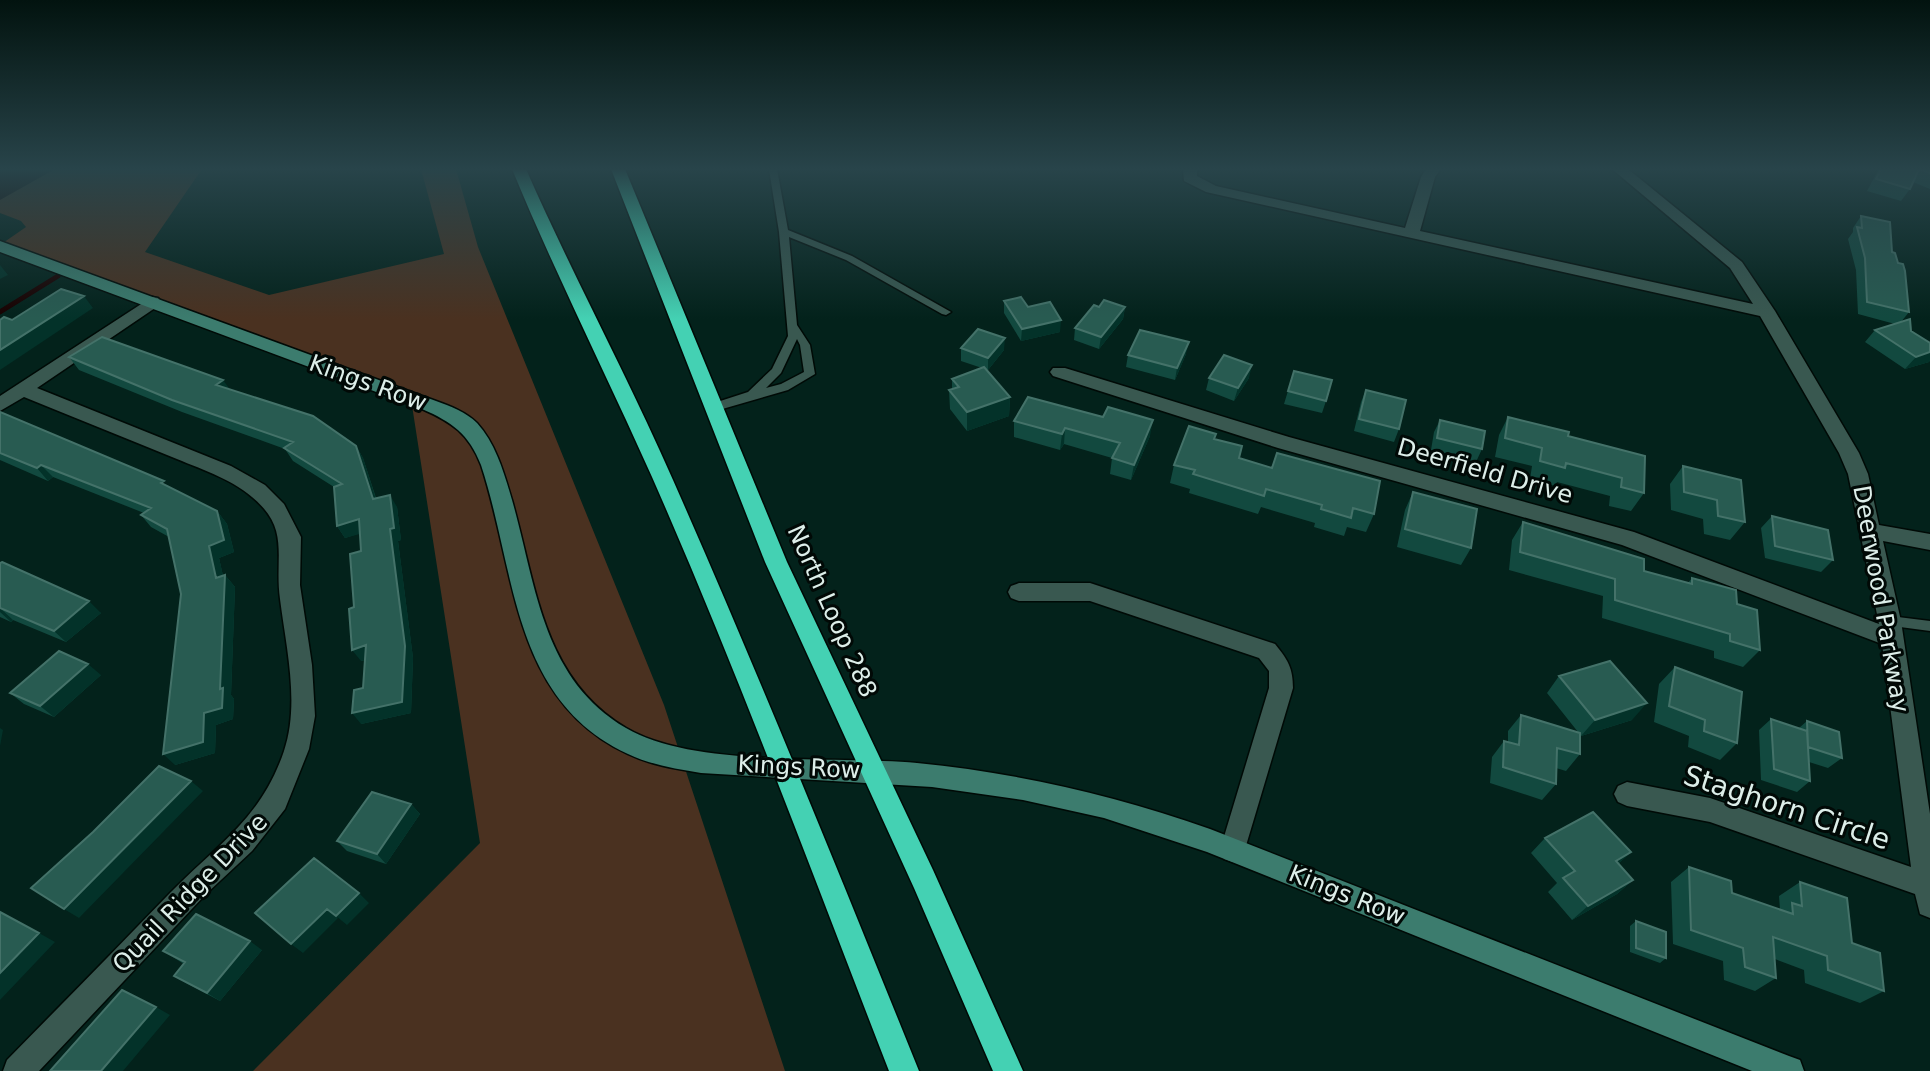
<svg xmlns="http://www.w3.org/2000/svg" width="1930" height="1071" font-family="'DejaVu Sans',sans-serif">
<style>
.green{fill:#4a3120}
.water{fill:#180100}
.lines{fill:none;stroke-linecap:round;stroke-linejoin:round}
.stream{stroke:#180100;stroke-width:5}
.lane-casing{stroke:#000a06;stroke-width:3}
.street-casing{stroke:#000a06;stroke-width:3}
.secondary-casing{stroke:#000a06;stroke-width:3}
.highway-casing{stroke:#000a06;stroke-width:3}
.lane{fill:#395850;fill-rule:evenodd}
.street{fill:#395850;fill-rule:evenodd}
.secondary{fill:#3c7c6e;fill-rule:evenodd}
.highway{fill:#44d1b3;fill-rule:evenodd}
.wall{fill:#12493f}
.shaded-wall{fill:#033229}
.building{fill:#285b51;stroke:#447269;stroke-width:2}
.labels{text-anchor:middle;stroke-width:6;stroke-linejoin:round;paint-order:stroke}
.street-label{font-size:24px;fill:#ddeee9;stroke:#010906}
.near-street-label{font-size:28px;fill:#ddeee9;stroke:#010906}
</style>
<rect width="100%" height="100%" fill="#03221b"/>
<path class="green" d="M 0,169 L 202,169 L 145,252 L 269,295 L 444,254 L 421,169 L 456,169 L 478,247 L 664,705 L 785,1071 L 253,1071 L 480,843 L 411,399 L 0,245 L 26,227 L 21,221 L 0,213 Z"/>
<path class="water" d="M 0,169 L 55,169 L 0,200 Z"/>
<g class="lines">
<path class="stream" d="M 0,312 L 58,276"/>
<g class="lane-casing">
<path id="lane" d="M 769,169 L 777,169 L 788,230 L 852,256 L 951,312 L 946,315 L 942,314 L 846,260 L 789,237 L 797,325 L 810,345 L 815,374 L 788,390 L 712,412 L 707,408 L 708,405 L 748,392 L 772,369 L 788,336 L 779,232 ZM 797,339 L 800,345 L 804,372 L 781,384 L 766,388 L 781,373 Z
M 1890,616 L 1930,621 L 1930,631 L 1885,625 L 1883,621 L 1885,617 Z"/>
</g>
<g class="street-casing">
<path id="street" d="M 1183,169 L 1197,169 L 1197,176 L 1216,186 L 1405,228 L 1421,177 L 1426,169 L 1441,169 L 1435,177 L 1420,231 L 1753,304 L 1730,268 L 1612,169 L 1628,169 L 1742,262 L 1775,311 L 1859,453 L 1868,474 L 1879,525 L 1930,534 L 1930,550 L 1883,541 L 1901,621 L 1930,814 L 1930,918 L 1920,914 L 1915,894 L 1710,822 L 1627,806 L 1618,802 L 1614,794 L 1618,786 L 1627,782 L 1710,798 L 1911,867 L 1882,644 L 1622,545 L 1278,448 L 1053,376 L 1050,372 L 1053,368 L 1065,368 L 1289,437 L 1634,532 L 1879,624 L 1848,474 L 1839,453 L 1760,316 L 1206,192 L 1184,181 Z
M 152,297 L 158,298 L 161,302 L 158,306 L 37,388 L 231,466 L 265,485 L 284,504 L 301,537 L 300,585 L 312,665 L 315,716 L 309,749 L 285,809 L 252,851 L 206,894 L 39,1071 L 3,1071 L 7,1060 C 61,1005 116,949 170,893 C 217,845 261,819 284,751 C 300,704 286,647 280,599 C 274,556 291,529 252,497 C 230,478 198,468 172,457 C 123,437 73,417 24,397 L 0,411 L 0,396 Z
M 1019,583 L 1090,583 L 1275,644 C 1288,660 1293,668 1293,688 L 1242,859 L 1233,862 L 1224,859 L 1220,850 L 1269,688 L 1269,671 L 1259,658 L 1090,601 L 1019,601 L 1011,598 L 1008,592 L 1011,586 Z"/>
</g>
<g class="secondary-casing">
<path id="secondary" d="M 0,241 L 436,401 C 450,406 466,412 477,423 C 496,444 504,473 512,500 C 536,584 542,679 626,728 C 693,768 837,756 917,763 C 1018,773 1114,795 1210,829 L 1789,1056 L 1800,1060 L 1804,1071 L 1752,1071 L 1207,852 L 1104,818 L 1023,800 L 932,787 L 701,773 C 677,769 651,765 628,754 C 511,700 516,570 481,465 C 469,434 452,422 422,409 L 0,252 Z"/>
</g>
<g class="highway-casing">
<path id="highway" d="M 512,169 L 526,169 C 572,274 627,375 673,480 C 759,675 839,873 919,1071 L 889,1071 C 812,873 738,672 652,477 C 606,374 555,273 512,169 Z
M 611,169 L 625,169 L 787,562 L 933,870 L 1023,1071 L 993,1071 L 914,888 L 765,562 Z"/>
</g>
<use href="#lane" class="lane"/>
<use href="#street" class="street"/>
<use href="#secondary" class="secondary"/>
<use href="#highway" class="highway"/>
</g>
<path class="wall" d="M 1879,169 L 1930,169 L 1930,189 L 1913,182 L 1910,189 L 1901,201 L 1867,191 L 1875,176 Z
M 1861,216 L 1892,252 L 1909,312 L 1901,322 L 1930,352 L 1930,360 L 1929,362 L 1905,369 L 1865,342 L 1875,330 L 1895,324 L 1858,314 L 1856,270 L 1848,239 L 1853,232 L 1853,228 Z
M 1004,301 L 1028,307 L 1060,332 L 1021,341 L 1004,313 Z
M 1099,307 L 1125,307 L 1123,319 L 1099,349 L 1074,340 L 1075,328 Z
M 961,348 L 1004,350 L 988,370 L 986,369 L 1010,397 L 1009,416 L 967,431 L 950,409 L 949,390 L 952,389 L 952,379 L 982,368 L 961,361 Z
M 1186,354 L 1175,380 L 1126,367 L 1128,355 Z
M 69,357 L 230,389 L 356,446 L 363,458 L 376,498 L 397,507 L 401,540 L 398,541 L 413,658 L 411,713 L 361,724 L 365,660 L 361,661 L 354,607 L 361,551 L 360,533 L 345,538 L 337,526 L 334,487 L 293,461 L 285,449 L 182,412 L 79,370 Z
M 1294,371 L 1326,401 L 1322,413 L 1284,404 Z
M 1209,378 L 1249,378 L 1234,401 L 1206,390 Z
M 1366,390 L 1399,429 L 1394,442 L 1354,431 L 1361,402 Z
M 0,412 L 170,487 L 217,511 L 227,524 L 234,552 L 219,558 L 223,576 L 225,575 L 235,587 L 231,695 L 234,699 L 233,719 L 216,725 L 215,753 L 175,765 L 181,594 L 169,537 L 151,527 L 141,515 L 144,513 L 53,477 L 48,481 L 0,460 Z
M 1508,417 L 1568,436 L 1644,493 L 1631,511 L 1609,506 L 1610,496 L 1557,482 L 1555,486 L 1530,479 L 1532,466 L 1495,457 L 1499,435 Z
M 1440,420 L 1482,449 L 1476,462 L 1431,450 L 1434,432 Z
M 1014,421 L 1150,436 L 1131,480 L 1110,474 L 1112,458 L 1064,444 L 1060,450 L 1014,437 Z
M 1216,434 L 1215,439 L 1239,458 L 1374,514 L 1366,532 L 1347,527 L 1344,536 L 1314,527 L 1315,523 L 1261,507 L 1258,514 L 1189,493 L 1190,489 L 1170,483 L 1174,465 Z
M 1683,466 L 1745,522 L 1730,540 L 1704,534 L 1703,519 L 1671,510 L 1670,484 Z
M 1413,492 L 1471,548 L 1461,565 L 1397,547 L 1405,510 Z
M 1772,516 L 1833,560 L 1821,572 L 1765,558 L 1761,528 Z
M 1523,522 L 1644,571 L 1688,583 L 1692,578 L 1737,604 L 1760,650 L 1743,667 L 1714,658 L 1714,651 L 1602,618 L 1603,596 L 1509,570 L 1512,540 Z
M 0,563 L 101,613 L 66,642 L 13,620 L 11,622 L 0,617 Z
M 1675,667 L 1737,743 L 1720,760 L 1688,747 L 1689,736 L 1654,722 L 1659,684 Z
M 101,675 L 54,717 L 24,704 L 10,693 Z
M 1559,676 L 1632,720 L 1581,736 L 1580,735 L 1580,754 L 1566,771 L 1556,768 L 1556,784 L 1542,800 L 1490,783 L 1492,757 L 1504,741 L 1508,742 L 1508,731 L 1521,715 L 1578,732 L 1547,693 Z
M 1771,719 L 1799,728 L 1807,721 L 1842,758 L 1828,768 L 1809,762 L 1810,781 L 1797,792 L 1761,780 L 1759,730 Z
M 411,804 L 420,814 L 386,864 L 347,851 L 337,841 Z
M 1545,838 L 1631,852 L 1618,864 L 1633,880 L 1617,894 L 1572,920 L 1548,892 L 1557,883 L 1531,853 Z
M 1689,867 L 1732,893 L 1780,910 L 1779,896 L 1800,882 L 1852,943 L 1884,991 L 1860,1003 L 1805,983 L 1804,970 L 1775,959 L 1776,978 L 1755,991 L 1724,980 L 1723,961 L 1673,944 L 1671,882 Z
M 1636,921 L 1666,958 L 1660,963 L 1630,952 L 1630,926 Z
M 262,950 L 220,1001 L 188,984 L 174,976 L 184,964 L 163,951 Z"/>
<path class="shaded-wall" d="M 0,265 L 8,275 L 0,279 Z
M 84,296 L 93,308 L 0,370 L 0,350 Z
M 1125,307 L 1123,319 L 1099,349 L 1101,337 Z
M 1061,320 L 1060,332 L 1021,341 L 1022,329 Z
M 1005,338 L 1004,350 L 988,370 L 988,358 Z
M 1189,342 L 1186,354 L 1175,380 L 1177,368 Z
M 1930,352 L 1930,360 L 1929,362 L 1905,369 L 1916,357 Z
M 1252,365 L 1249,378 L 1234,401 L 1238,388 Z
M 223,380 L 232,392 L 216,385 Z
M 1010,397 L 1009,416 L 967,431 L 967,412 Z
M 1153,420 L 1150,436 L 1131,480 L 1134,465 Z
M 1065,428 L 1064,444 L 1060,450 L 1062,434 Z
M 356,446 L 363,458 L 380,512 L 373,499 Z
M 41,465 L 53,477 L 48,481 L 37,468 Z
M 390,495 L 397,507 L 401,540 L 398,541 L 413,658 L 411,713 L 361,724 L 352,713 L 402,702 L 390,529 Z
M 217,511 L 227,524 L 234,552 L 219,558 L 225,584 L 225,575 L 235,587 L 231,695 L 234,699 L 233,719 L 216,725 L 215,753 L 175,765 L 163,754 L 204,713 L 220,689 L 216,578 L 209,546 Z
M 359,519 L 367,532 L 345,538 L 337,526 Z
M 89,601 L 101,613 L 66,642 L 54,631 Z
M 0,608 L 13,620 L 11,622 L 0,612 Z
M 366,645 L 375,657 L 361,661 L 352,650 Z
M 88,664 L 101,675 L 54,717 L 40,706 Z
M 1647,703 L 1632,720 L 1581,736 L 1595,720 Z
M 0,728 L 3,730 L 0,746 Z
M 191,781 L 203,791 L 79,918 L 64,909 Z
M 411,804 L 420,814 L 386,864 L 377,854 Z
M 1631,852 L 1615,867 L 1616,861 Z
M 1633,880 L 1617,894 L 1572,920 L 1588,906 Z
M 359,893 L 369,903 L 347,925 L 336,916 Z
M 327,909 L 338,918 L 303,953 L 291,944 Z
M 39,933 L 55,942 L 0,1000 L 0,973 Z
M 250,941 L 262,950 L 220,1001 L 207,993 Z
M 156,1007 L 170,1015 L 123,1071 L 101,1071 Z"/>
<path class="building" d="M 1881,169 L 1919,169 L 1910,189 L 1876,179 Z
M 1919,169 L 1930,169 L 1930,173 Z
M 1861,216 L 1890,222 L 1892,252 L 1895,253 L 1898,263 L 1903,264 L 1905,271 L 1909,312 L 1867,302 L 1865,258 L 1857,227 L 1862,228 Z
M 61,289 L 84,296 L 0,350 L 0,320 L 4,317 L 12,320 Z
M 1021,297 L 1028,307 L 1050,302 L 1061,320 L 1022,329 L 1004,301 Z
M 1104,300 L 1125,307 L 1101,337 L 1075,328 L 1094,305 L 1099,307 Z
M 1910,319 L 1911,331 L 1930,343 L 1930,352 L 1916,357 L 1875,330 Z
M 978,329 L 1005,338 L 988,358 L 961,348 Z
M 1140,330 L 1189,342 L 1177,368 L 1128,355 Z
M 102,337 L 223,380 L 216,385 L 313,416 L 356,446 L 373,499 L 390,495 L 394,528 L 390,529 L 405,646 L 402,702 L 352,713 L 354,690 L 363,688 L 366,645 L 352,650 L 349,609 L 354,607 L 350,554 L 361,551 L 359,519 L 337,526 L 334,487 L 342,484 L 284,448 L 293,442 L 172,400 L 69,357 Z
M 1224,355 L 1252,365 L 1238,388 L 1209,378 Z
M 984,367 L 1010,397 L 967,412 L 949,390 L 959,387 L 952,379 Z
M 1294,371 L 1332,380 L 1326,401 L 1288,391 Z
M 1366,390 L 1406,400 L 1399,429 L 1359,419 Z
M 1028,397 L 1103,417 L 1108,407 L 1153,420 L 1134,465 L 1112,458 L 1120,443 L 1065,428 L 1062,434 L 1014,421 Z
M 0,412 L 164,481 L 161,483 L 217,511 L 224,540 L 209,546 L 216,578 L 225,575 L 220,689 L 223,688 L 222,708 L 204,713 L 203,742 L 163,754 L 181,594 L 167,529 L 141,515 L 151,508 L 41,465 L 37,468 L 0,453 Z
M 1508,417 L 1569,432 L 1568,436 L 1645,456 L 1644,493 L 1621,487 L 1622,478 L 1566,463 L 1565,468 L 1540,461 L 1542,448 L 1505,438 Z
M 1440,420 L 1485,431 L 1482,449 L 1437,438 Z
M 1189,426 L 1216,434 L 1214,439 L 1242,446 L 1239,458 L 1272,468 L 1277,453 L 1380,481 L 1374,514 L 1353,508 L 1351,518 L 1321,509 L 1322,505 L 1266,489 L 1264,496 L 1193,474 L 1195,470 L 1174,465 Z
M 1683,466 L 1741,480 L 1745,522 L 1718,516 L 1717,500 L 1684,492 Z
M 1413,492 L 1477,509 L 1471,548 L 1405,529 Z
M 1772,516 L 1828,530 L 1833,560 L 1775,546 Z
M 1523,522 L 1644,559 L 1644,571 L 1692,584 L 1692,578 L 1736,590 L 1737,604 L 1757,610 L 1760,650 L 1730,641 L 1730,634 L 1615,600 L 1615,579 L 1520,552 Z
M 2,562 L 89,601 L 54,631 L 0,608 L 0,563 Z
M 59,651 L 88,664 L 40,706 L 10,693 Z
M 1610,661 L 1647,703 L 1595,720 L 1559,676 Z
M 1675,667 L 1742,692 L 1737,743 L 1704,731 L 1705,720 L 1669,706 Z
M 1521,715 L 1580,733 L 1580,754 L 1557,748 L 1556,784 L 1503,767 L 1504,741 L 1519,745 Z
M 1771,719 L 1807,731 L 1810,781 L 1774,769 Z
M 1807,721 L 1839,732 L 1842,758 L 1808,747 Z
M 159,766 L 191,781 L 64,909 L 31,888 L 93,832 Z
M 372,792 L 411,804 L 377,854 L 337,841 Z
M 1593,812 L 1631,852 L 1616,861 L 1633,880 L 1588,906 L 1563,878 L 1575,871 L 1545,838 Z
M 314,858 L 359,893 L 336,916 L 327,909 L 291,944 L 255,913 Z
M 1689,867 L 1731,881 L 1732,893 L 1793,914 L 1792,903 L 1802,906 L 1800,882 L 1847,898 L 1852,943 L 1880,953 L 1884,991 L 1828,970 L 1827,956 L 1773,937 L 1776,978 L 1745,967 L 1743,948 L 1691,930 Z
M 0,912 L 39,933 L 0,973 Z
M 196,914 L 250,941 L 207,993 L 174,976 L 185,962 L 163,951 Z
M 1636,921 L 1666,932 L 1666,958 L 1636,948 Z
M 122,990 L 156,1007 L 101,1071 L 50,1071 Z"/>
<linearGradient id="sky" x2="0" y2="1"><stop stop-color="#02130f"/><stop offset="0.53" stop-color="#28444a"/><stop offset="1" stop-color="#28444a" stop-opacity="0"/></linearGradient>
<rect width="1930" height="319" fill="url(#sky)"/>
<g class="labels">
<g class="street-label">
<text transform="translate(368 383) rotate(20)" y="8">Kings Row</text>
<text transform="translate(1485 471) rotate(16)" y="8">Deerfield Drive</text>
<text transform="translate(1881 599) rotate(80)" y="8">Deerwood Parkway</text>
<text transform="translate(832 611) rotate(66)" y="8">North Loop 288</text>
<text transform="translate(799 767) rotate(3)" y="8">Kings Row</text>
<text transform="translate(190 893) rotate(-46)" y="8">Quail Ridge Drive</text>
<text transform="translate(1347 895) rotate(22)" y="8">Kings Row</text>
</g>
<g class="near-street-label">
<text transform="translate(1787 807) rotate(18)" y="10">Staghorn Circle</text>
</g>
</g>
</svg>
